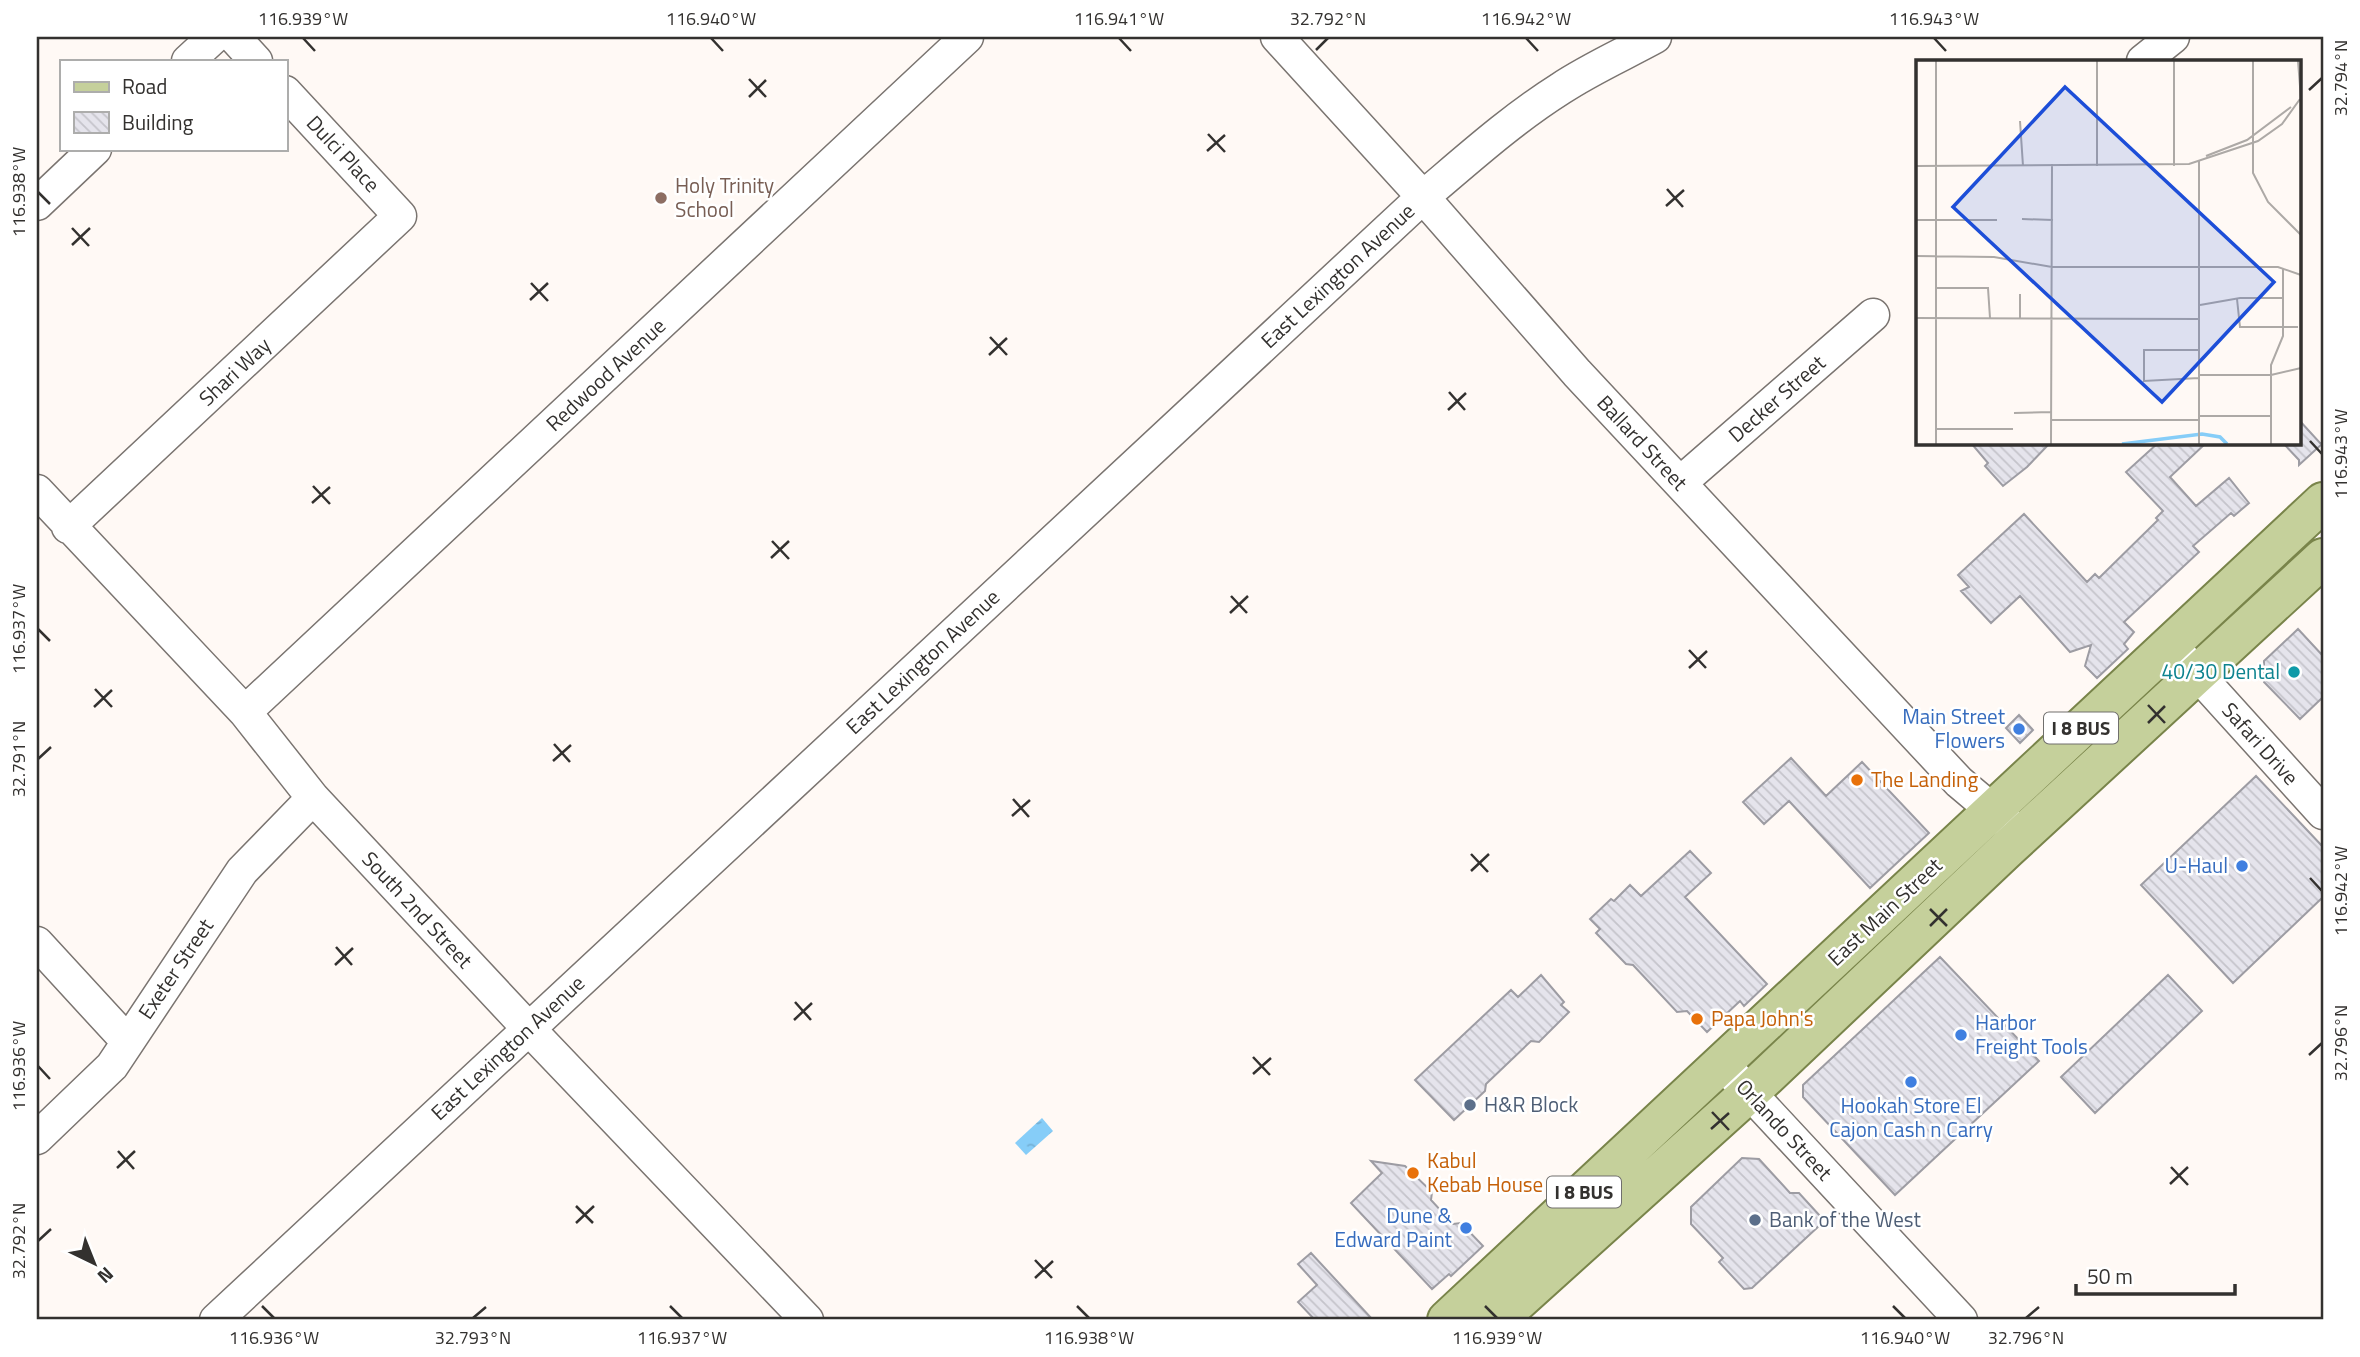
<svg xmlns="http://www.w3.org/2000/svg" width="2360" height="1357" font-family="'Titillium Web',sans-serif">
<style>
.water{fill:url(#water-ripples)}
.building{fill:url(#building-back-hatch);stroke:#9d9ca3;stroke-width:2}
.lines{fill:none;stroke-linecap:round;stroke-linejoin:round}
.minor-casing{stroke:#7a7470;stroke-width:35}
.major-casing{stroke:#79844a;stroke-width:42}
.minor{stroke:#fff;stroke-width:32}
.major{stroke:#c5d09b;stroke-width:38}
.ticks{fill:none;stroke:#33312f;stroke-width:2.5}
.education-dot{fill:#8d6e63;stroke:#fff;stroke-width:2.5}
.culture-dot{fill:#0f9aa8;stroke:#fff;stroke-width:2.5}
.shop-dot{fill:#3f7fe0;stroke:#fff;stroke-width:2.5}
.food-dot{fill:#e8710a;stroke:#fff;stroke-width:2.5}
.service-dot{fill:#5c6f8a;stroke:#fff;stroke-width:2.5}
.labels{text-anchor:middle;stroke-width:5;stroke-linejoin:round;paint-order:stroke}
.shield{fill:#fff;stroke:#706f6d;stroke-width:2}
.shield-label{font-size:19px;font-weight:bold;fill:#33312f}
.street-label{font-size:21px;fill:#33312f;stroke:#fff}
.education-label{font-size:21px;fill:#785e54;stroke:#fff;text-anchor:start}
.culture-label{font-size:21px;fill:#0d838f;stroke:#fff;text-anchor:end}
.shop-label{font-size:21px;fill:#366cbe;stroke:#fff;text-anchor:end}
.food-label{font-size:21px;fill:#c56008;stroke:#fff;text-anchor:start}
.service-label{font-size:21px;fill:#4e5e75;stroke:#fff;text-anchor:start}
.inset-river{fill:none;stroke:#86cdf8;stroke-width:3.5}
.inset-road{fill:none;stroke:#ada9a6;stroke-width:2}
.view{fill:#1d4ed8;fill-opacity:0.15;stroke:#1d4ed8;stroke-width:3.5}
.inset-edge{fill:none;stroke:#33312f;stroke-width:3.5}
.neatline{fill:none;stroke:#33312f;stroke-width:2.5}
.ticks-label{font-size:18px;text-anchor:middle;fill:#33312f}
</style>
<defs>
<pattern id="water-ripples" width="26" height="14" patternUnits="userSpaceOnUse" patternTransform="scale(1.75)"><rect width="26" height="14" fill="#86cdf8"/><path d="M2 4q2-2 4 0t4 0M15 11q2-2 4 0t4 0" fill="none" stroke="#74b0d5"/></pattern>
<pattern id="building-back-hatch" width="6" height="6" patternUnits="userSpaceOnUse" patternTransform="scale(1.75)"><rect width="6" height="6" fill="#e5e4ec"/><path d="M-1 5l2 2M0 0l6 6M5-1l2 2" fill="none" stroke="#c5c4cb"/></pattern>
</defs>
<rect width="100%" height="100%" fill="#fff9f5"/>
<path class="water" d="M 1042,1118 L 1053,1131 L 1026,1155 L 1015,1143 Z"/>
<path class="building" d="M 2299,420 L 2320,443 L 2323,443 L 2299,465 L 2299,460 L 2283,443 L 2299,443 Z
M 1971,443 L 2050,443 L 2027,467 L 2003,486 L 1985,466 L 1988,463 Z
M 2158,443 L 2206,443 L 2170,477 L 2196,506 L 2229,478 L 2249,503 L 2234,516 L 2231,513 L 2193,546 L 2199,552 L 2124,622 L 2134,632 L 2124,644 L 2128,649 L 2097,678 L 2085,666 L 2091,645 L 2070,652 L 2020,596 L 1991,623 L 1961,591 L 1969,587 L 1958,575 L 2024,514 L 2087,582 L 2095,574 L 2099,578 L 2158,520 L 2156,518 L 2163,511 L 2126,472 Z
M 2298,629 L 2323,656 L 2323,697 L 2300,719 L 2264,682 L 2264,661 Z
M 2019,715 L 2033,730 L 2020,743 L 2006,728 Z
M 1791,758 L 1826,796 L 1862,762 L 1929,833 L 1870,888 L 1789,801 L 1764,824 L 1743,802 Z
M 2256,776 L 2323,847 L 2323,897 L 2233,983 L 2141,885 Z
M 1690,851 L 1711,873 L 1685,897 L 1767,984 L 1744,1006 L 1740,1001 L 1707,1032 L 1687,1011 L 1677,1012 L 1633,965 L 1626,964 L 1596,933 L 1600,929 L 1590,919 L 1611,899 L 1614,901 L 1630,885 L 1641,896 Z
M 1940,957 L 2039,1061 L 1895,1195 L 1803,1097 L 1803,1085 Z
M 1541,975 L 1564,1002 L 1561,1005 L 1569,1012 L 1539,1042 L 1531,1041 L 1486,1084 L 1485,1091 L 1454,1120 L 1415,1080 L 1511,990 L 1518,997 Z
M 2168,975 L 2202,1011 L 2095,1113 L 2061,1077 Z
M 1742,1158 L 1759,1159 L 1790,1193 L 1799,1193 L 1820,1216 L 1820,1225 L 1752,1288 L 1744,1289 L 1719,1262 L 1723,1258 L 1691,1224 L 1691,1207 Z
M 1371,1161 L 1405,1166 L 1432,1192 L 1431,1200 L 1453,1224 L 1461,1223 L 1483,1246 L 1451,1276 L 1449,1274 L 1432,1289 L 1351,1203 L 1382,1173 Z
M 1311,1253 L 1373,1320 L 1315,1320 L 1298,1302 L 1317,1285 L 1298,1264 Z"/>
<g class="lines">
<g class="minor-casing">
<path id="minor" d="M 234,37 L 256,61
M 1277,37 L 1423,197 L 1577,373 L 1959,782 L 2010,825
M 188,61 L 214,37
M 2143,61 L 2173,37
M 37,204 L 95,149
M 1680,483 L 1873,315
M 37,491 L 245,712 L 313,798 L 528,1028 L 807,1320
M 68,527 L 400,216 L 285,92
M 2170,644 L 2323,813
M 245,712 L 967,37
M 37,943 L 128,1042
M 1733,1075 L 1961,1320
M 37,1138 L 112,1066 L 242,871 L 313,798
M 216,1320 L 1423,197 C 1468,159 1511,120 1560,89 C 1590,69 1624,54 1655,37"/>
</g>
<g class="major-casing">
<path id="major" d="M 1447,1320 L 2323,502
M 1497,1320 L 1750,1092 L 2007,849 L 2323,558"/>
</g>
<use href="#minor" class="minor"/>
<use href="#major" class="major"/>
</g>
<path class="ticks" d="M 303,38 L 315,51M 711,38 L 723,51M 1119,38 L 1131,51M 1526,38 L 1538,51M 1934,38 L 1946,51M 1316,50 L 1328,38M 749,79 L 766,97M 2309,90 L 2322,78M 749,97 L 766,80M 1208,134 L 1225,152M 1207,151 L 1225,135M 1667,189 L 1683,207M 38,192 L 50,204M 1666,206 L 1684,190M 72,228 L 89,246M 72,245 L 90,228M 531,283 L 548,301M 530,300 L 548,283M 990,337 L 1007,355M 989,355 L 1007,338M 1449,392 L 1465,410M 1448,410 L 1466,393M 2310,441 L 2322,454M 313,486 L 330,504M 312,503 L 330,487M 772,541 L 789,559M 771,558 L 789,541M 1231,596 L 1247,613M 1230,613 L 1248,596M 38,629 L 50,641M 1689,650 L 1706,668M 1689,668 L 1707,651M 95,689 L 112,707M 2148,705 L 2165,723M 94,707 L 112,690M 2148,723 L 2165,706M 554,744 L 570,762M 38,759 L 51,747M 553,761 L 571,745M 1013,799 L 1029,817M 1012,816 L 1030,800M 1471,854 L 1488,872M 1471,871 L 1489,854M 2310,878 L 2322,891M 1930,909 L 1947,926M 1930,926 L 1947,909M 336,947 L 352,965M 335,965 L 353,948M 795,1002 L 811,1020M 794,1020 L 812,1003M 2309,1055 L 2322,1043M 1253,1057 L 1270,1075M 38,1066 L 50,1079M 1253,1074 L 1271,1058M 1712,1112 L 1729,1130M 1711,1129 L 1729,1113M 118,1151 L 134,1169M 2171,1167 L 2188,1185M 117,1168 L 135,1151M 2170,1184 L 2188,1167M 576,1206 L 593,1223M 576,1223 L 594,1206M 38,1241 L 51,1229M 1035,1260 L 1052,1278M 1035,1278 L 1053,1261M 262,1306 L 274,1318M 670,1306 L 682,1318M 1077,1306 L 1089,1318M 1485,1306 L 1497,1318M 1893,1306 L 1905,1318M 473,1318 L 486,1307M 2026,1318 L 2039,1307"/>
<circle class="education-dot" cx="661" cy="198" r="7"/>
<circle class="culture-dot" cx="2294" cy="672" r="7"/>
<g class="shop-dot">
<circle cx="2019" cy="729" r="7"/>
<circle cx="2242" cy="866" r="7"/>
<circle cx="1961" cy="1035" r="7"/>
<circle cx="1911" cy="1082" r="7"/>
<circle cx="1466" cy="1228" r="7"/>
</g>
<g class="food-dot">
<circle cx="1857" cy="780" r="7"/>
<circle cx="1697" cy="1019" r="7"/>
<circle cx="1413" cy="1173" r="7"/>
</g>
<g class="service-dot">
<circle cx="1470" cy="1105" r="7"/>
<circle cx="1755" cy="1220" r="7"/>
</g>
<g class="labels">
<g class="shield">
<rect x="2044" y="712.5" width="74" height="31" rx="5"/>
<rect x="1547" y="1176.5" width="74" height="31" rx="5"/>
</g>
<g class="shield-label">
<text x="2081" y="735">I 8 BUS</text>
<text x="1584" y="1199">I 8 BUS</text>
</g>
<g class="street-label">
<text transform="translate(343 154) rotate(47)" y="7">Dulci Place</text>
<text transform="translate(1338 276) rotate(-43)" y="7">East Lexington Avenue</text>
<text transform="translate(235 372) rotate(-43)" y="7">Shari Way</text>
<text transform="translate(606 375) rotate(-43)" y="7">Redwood Avenue</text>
<text transform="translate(1777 399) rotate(-41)" y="7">Decker Street</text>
<text transform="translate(1642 443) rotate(47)" y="7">Ballard Street</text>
<text transform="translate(923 662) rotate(-43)" y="7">East Lexington Avenue</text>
<text transform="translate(2260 744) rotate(48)" y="7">Safari Drive</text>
<text transform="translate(417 910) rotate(47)" y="7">South 2nd Street</text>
<text transform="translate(1885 912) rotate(-43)" y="7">East Main Street</text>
<text transform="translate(176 969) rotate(-56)" y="7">Exeter Street</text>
<text transform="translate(508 1048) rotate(-43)" y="7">East Lexington Avenue</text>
<text transform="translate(1784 1130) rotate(47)" y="7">Orlando Street</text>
</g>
<g class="education-label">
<text x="675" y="193">Holy Trinity<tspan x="675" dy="24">School</tspan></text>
</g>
<g class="culture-label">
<text x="2280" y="679">40/30 Dental</text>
</g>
<g class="shop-label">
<text x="2005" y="724">Main Street<tspan x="2005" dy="24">Flowers</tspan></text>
<text x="2228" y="873">U-Haul</text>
<text x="1975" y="1030" text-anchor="start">Harbor<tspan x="1975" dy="24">Freight Tools</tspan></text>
<text x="1911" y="1113" text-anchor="middle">Hookah Store El<tspan x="1911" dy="24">Cajon Cash n Carry</tspan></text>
<text x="1452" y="1223">Dune &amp;<tspan x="1452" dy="24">Edward Paint</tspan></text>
</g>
<g class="food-label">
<text x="1871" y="787">The Landing</text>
<text x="1711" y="1026">Papa John's</text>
<text x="1427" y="1168">Kabul<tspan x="1427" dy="24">Kebab House</tspan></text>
</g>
<g class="service-label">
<text x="1484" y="1112">H&amp;R Block</text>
<text x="1769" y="1227">Bank of the West</text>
</g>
</g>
<g transform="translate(1916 60)">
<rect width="385" height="385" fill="#fff9f5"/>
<path class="inset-river" d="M 206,384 L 286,374 L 304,377 L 311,384"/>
<path class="inset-road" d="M 181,1 L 181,106M 258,1 L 258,106M 337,1 L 337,113 L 352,142 L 385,175M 382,1 L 385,39M 104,61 L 107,106M 290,96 L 331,80 L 375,47M 283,101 L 283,384M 0,106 L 273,104 L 342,81 L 366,64 L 384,39M 106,159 L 137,160M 0,160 L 81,160M 0,196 L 78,197 L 136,207 L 362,207 L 385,215M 20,228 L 72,228 L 74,258M 321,239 L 324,267 L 382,267M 284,245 L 324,238 L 367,238M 0,258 L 283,259M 104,258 L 104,234M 283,315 L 355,315 L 385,308M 283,318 L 228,321 L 228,290 L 283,290M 98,353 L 135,352M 282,356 L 355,356M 135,360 L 283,360M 20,369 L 97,369M 20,384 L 20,1M 135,384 L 136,104M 355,384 L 355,305 L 367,276 L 367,208"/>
<path class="view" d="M 149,27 L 358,222 L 246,342 L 37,147 Z"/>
<rect width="385" height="385" class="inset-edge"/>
</g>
<rect width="2360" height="1357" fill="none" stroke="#ffffff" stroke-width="77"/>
<rect x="60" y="60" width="228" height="91" fill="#ffffff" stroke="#adadac" stroke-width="2"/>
<rect x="74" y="82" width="35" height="10" fill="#c5d09b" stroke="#adadac" stroke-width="2"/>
<text x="122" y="94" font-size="21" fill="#33312f">Road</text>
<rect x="74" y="112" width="35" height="21" fill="url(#building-back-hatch)" stroke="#adadac" stroke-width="2"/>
<text x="122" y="130" font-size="21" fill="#33312f">Building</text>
<g transform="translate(94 1263) rotate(137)" stroke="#ffffff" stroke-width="5" paint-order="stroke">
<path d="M0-5L12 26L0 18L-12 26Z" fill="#33312f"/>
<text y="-10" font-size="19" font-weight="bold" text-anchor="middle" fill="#33312f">N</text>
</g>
<path d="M2076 1284v10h159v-10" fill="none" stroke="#33312f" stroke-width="3.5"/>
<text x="2087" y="1284" font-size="21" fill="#33312f" stroke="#ffffff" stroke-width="5" paint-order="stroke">50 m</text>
<rect x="38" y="38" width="2284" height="1280" class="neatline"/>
<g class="ticks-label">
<text x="303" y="25">116.939°W</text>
<text x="711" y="25">116.940°W</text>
<text x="1119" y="25">116.941°W</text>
<text x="1328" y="25">32.792°N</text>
<text x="1526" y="25">116.942°W</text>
<text x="1934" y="25">116.943°W</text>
<text transform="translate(2341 78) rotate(-90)" y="6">32.794°N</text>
<text transform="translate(19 192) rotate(-90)" y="6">116.938°W</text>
<text transform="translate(2341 454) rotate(-90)" y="6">116.943°W</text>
<text transform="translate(19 629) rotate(-90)" y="6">116.937°W</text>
<text transform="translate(19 759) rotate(-90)" y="6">32.791°N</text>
<text transform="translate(2341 891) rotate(-90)" y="6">116.942°W</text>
<text transform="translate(2341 1043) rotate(-90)" y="6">32.796°N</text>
<text transform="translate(19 1066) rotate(-90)" y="6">116.936°W</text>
<text transform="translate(19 1241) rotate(-90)" y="6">32.792°N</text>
<text x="274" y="1344">116.936°W</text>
<text x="473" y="1344">32.793°N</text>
<text x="682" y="1344">116.937°W</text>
<text x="1089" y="1344">116.938°W</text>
<text x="1497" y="1344">116.939°W</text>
<text x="1905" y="1344">116.940°W</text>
<text x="2026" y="1344">32.796°N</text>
</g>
</svg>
